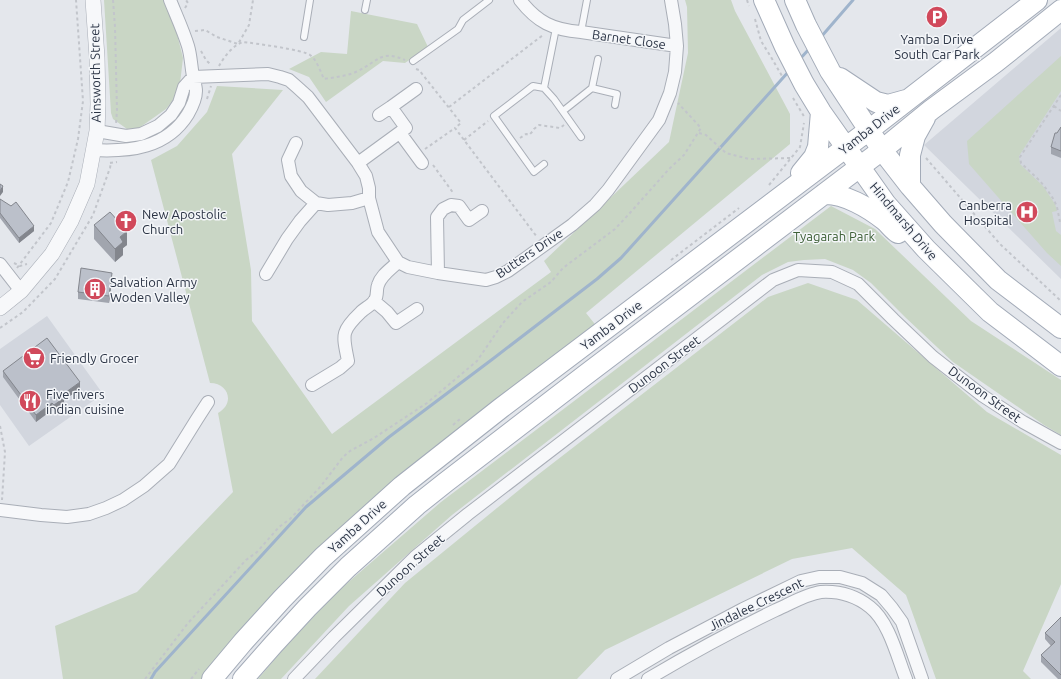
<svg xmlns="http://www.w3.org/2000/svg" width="1061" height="679" font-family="Ubuntu,sans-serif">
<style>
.built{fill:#d2d6de}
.green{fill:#c9d6c5}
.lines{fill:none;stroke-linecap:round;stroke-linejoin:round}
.stream{stroke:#9fb4cc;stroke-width:3}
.service-casing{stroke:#a9aeb7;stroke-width:8}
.minor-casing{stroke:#a9aeb7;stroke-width:14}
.tertiary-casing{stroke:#a9aeb7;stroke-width:16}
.primary-casing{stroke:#a3abb8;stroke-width:22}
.path{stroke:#c2c5cb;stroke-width:2;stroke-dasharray:3 3;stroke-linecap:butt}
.service{stroke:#f7f8fa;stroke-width:6}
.minor{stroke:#f7f8fa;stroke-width:12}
.tertiary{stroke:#f7f8fa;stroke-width:15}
.primary{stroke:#fff;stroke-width:20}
.wall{fill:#a1a5ae}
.shaded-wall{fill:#83868d}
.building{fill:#bbc0ca;stroke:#83868d}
.labels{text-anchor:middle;stroke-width:3;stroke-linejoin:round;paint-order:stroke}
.street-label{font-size:13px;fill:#2b3445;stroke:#f4f6f9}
.poi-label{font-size:13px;fill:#2b3445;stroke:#f4f6f9;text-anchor:start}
.park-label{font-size:13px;fill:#3f6138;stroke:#f4f6f9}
</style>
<rect width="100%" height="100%" fill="#e4e7ec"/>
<path class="built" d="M 1061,28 L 1061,279 L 924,145 Z
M 47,316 L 103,394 L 29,446 L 0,405 L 0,349 Z"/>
<path class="green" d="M 104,0 L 166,0 L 173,18 L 183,58 L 179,92 L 166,109 L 139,128 L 127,129 L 113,119 L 111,113 Z
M 685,0 L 731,0 L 735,11 L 790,114 L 790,144 L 586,313 L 598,328 L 381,498 L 204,679 L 63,679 L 55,626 L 137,592 L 233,492 L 218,413 C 235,404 229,383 210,383 L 151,160 L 177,146 L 207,112 L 217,86 L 283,90 L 232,154 L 251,270 L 252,321 L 332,434 L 551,272 L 544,261 L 669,142 L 688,53 L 687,7 Z
M 351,11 L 417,24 L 428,47 L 405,63 L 383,61 L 326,102 L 309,77 L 289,69 L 321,52 L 347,54 Z
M 1061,56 L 1061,91 L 1019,156 L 1020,164 L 1043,186 L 1055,204 L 1057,211 L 1052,212 L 1056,231 L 1061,235 L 1061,266 L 1047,253 L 969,164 L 967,141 Z
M 831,206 L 875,229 L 971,321 L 1061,380 L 1061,435 L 1044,425 L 953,362 L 906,318 L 871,283 L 853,270 L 825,259 L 804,260 L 788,262 L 762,275 L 452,515 L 349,606 L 281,679 L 258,679 L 286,646 L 337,592 L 441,502 Z
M 808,283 L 857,300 L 987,412 L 1061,455 L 1061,584 L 1023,671 L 1031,679 L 936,679 L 906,595 L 852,548 L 792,559 L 605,650 L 577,679 L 315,679 L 405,583 L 535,477 L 768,297 Z"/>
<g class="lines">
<path class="stream" d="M 821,37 L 853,0
M 799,60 L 810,48
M 151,679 L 155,672 L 306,507 L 389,437 L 494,358 L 597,279 L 621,258 L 790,70"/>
<g class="service-casing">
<path id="service" d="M 365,10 L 367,0
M 581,32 L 587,0
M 304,37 L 310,0
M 413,61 L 458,29 L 463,20 L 489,0
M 544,88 L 554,99 L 581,137
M 592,88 L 598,59
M 563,111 L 592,88 L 617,94 L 615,105
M 544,164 L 534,172 L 494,116 L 533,86 L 544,88 L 556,28"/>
</g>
<g class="minor-casing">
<path id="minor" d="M 520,0 C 537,22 553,30 581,32 L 677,46
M 379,115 L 391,107
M 97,131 L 126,136 L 141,134 L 158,126 L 171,115 L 179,103 L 184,87 L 193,77 L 268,74 L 280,77 L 289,80 L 297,87 L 308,97 L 358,163 L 366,176 L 369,188 L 369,198 L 378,232 L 398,262 L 408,267 L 438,273 L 486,280 L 496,277 L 508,271 L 572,225 L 595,205 L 608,190 L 659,120 L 670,93 L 675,72 L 677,46 L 675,24 L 671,0
M 400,133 L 422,163
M 296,143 L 288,160 L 291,176 L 301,191 L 316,203 L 328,205 L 352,203 L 369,198
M 93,150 C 130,152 167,148 188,114 C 192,107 196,98 196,91 C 196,86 194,81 193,76 C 191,66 191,56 188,46 C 183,30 176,15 170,0
M 358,163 L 406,128 L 391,107 L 416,89
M 0,264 L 21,291
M 438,273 L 437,217 L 443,209 L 451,205 L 459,206 L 469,220 L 482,211
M 266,274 L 287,239 L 300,221 L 316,203
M 374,301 L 387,312 L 396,323 L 417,309
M 312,385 L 340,368 L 348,361 C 343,335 340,332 361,312 C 365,308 372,305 375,300 C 378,295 376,290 378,285 C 381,275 391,269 398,262
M 0,510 L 41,515 L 67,517 L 89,514 L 106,508 L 123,500 L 144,486 L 169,464 L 197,419 L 208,402
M 294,679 L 334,637 L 415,557 L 468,514 L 773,280 L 798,270 L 832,272 L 858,284 L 893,319 L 933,357 L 983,396 L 1023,422 L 1061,443
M 617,679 L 669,648 L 743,609 L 801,581 L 819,577 L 840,577 L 862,583 L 881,595 L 892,608 L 902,622 L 922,679
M 648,679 C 690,654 732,631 776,610 C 790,604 806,594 821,592 C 838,591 856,596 870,607 C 889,622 897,656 906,679"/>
</g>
<g class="tertiary-casing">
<path id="tertiary" d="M 0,308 L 21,291 L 52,254 L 71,221 L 87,184 L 97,131 L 98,104 L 97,57 L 93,0"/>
</g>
<g class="primary-casing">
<path id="primary" d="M 764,0 L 785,47 L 804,84 L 821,112 L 886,204 L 926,249 L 990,312 L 1061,366
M 795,0 L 806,25 L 830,71 L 882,150 L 910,186 L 943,224 L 998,280 L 1061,328
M 840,78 L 876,102 L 888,105 L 906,100
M 801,173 L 814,157 L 818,147 L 821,112
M 910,186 L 910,155 L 915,136 L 925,118
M 824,194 C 844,193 869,208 884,220 C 889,224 893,230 898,233
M 212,679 L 243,642 L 282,599 L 323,557 L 402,486 L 501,408 L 869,130 L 1037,0
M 243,679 L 273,645 L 307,608 L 348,567 L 417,505 L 446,482 L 584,376 L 882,150 L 931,110 L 996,62 L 1061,10"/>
</g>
<path class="path" d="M 113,0 L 115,27 L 117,110 L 116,124
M 747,0 L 749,6
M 185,8 L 188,3 L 186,0
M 755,19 L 761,41 L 771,57 L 782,76
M 195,31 L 205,30 L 217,37 L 238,44 L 249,25 L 253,0
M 201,51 L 206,60 L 211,65
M 219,66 C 224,57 233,45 243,42 C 253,43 304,50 310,55 C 317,60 320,71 324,79 C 336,77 348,76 358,71 C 377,62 381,49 405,60
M 416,69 L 419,70 L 461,123 L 455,128 L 537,237
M 1061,95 L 1020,157 L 1021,163 L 1040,181 L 1048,191 L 1054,200 L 1057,207 L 1060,222 L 1061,223
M 793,98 L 805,118
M 207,99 L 211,86
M 1054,106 L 1061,111
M 449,107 L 543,35
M 699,133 L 706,135 L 726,153 L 749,159 L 791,158
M 520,138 L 526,134 L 529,135 L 533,131 L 534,129 L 539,125 L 560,128 L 564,125
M 464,140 L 488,121
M 425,149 L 455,128
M 926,158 L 1000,244 L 1061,301
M 110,163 L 117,162
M 433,165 L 454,194
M 769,185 L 800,147 L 804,123
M 671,260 L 739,208
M 14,263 L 20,266 L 27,264
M 17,268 L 51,223 L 68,182 L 78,139 L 83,101 L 76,0
M 0,328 L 23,312 L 55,279 L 93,215 L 110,168 L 111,162
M 453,425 L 460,419
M 0,426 L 5,452 L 2,500
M 145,679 L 188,623 L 246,560 L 257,552 L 279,527 L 290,519 L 308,500 L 321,486 L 343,457 L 350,451 L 374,438 L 427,403 L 477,361 L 503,323 L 522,302 L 551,282 L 563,268 L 615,229 L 629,214 L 669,169 L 684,155 L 701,128 L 678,103
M 191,679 L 199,669"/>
<use href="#service" class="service"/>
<use href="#minor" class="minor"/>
<use href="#tertiary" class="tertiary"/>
<use href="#primary" class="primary"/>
</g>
<path class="wall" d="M 1061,127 L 1061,158 L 1051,154 L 1051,147 L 1057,133 Z
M 0,199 L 34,231 L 19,243 L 0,218 Z
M 94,225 L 127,245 L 123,248 L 123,255 L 115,262 L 94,239 Z
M 112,280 L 109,303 L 78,299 L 78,292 Z
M 3,371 L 80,389 L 64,400 L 64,405 L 54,412 L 52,410 L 36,422 L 3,377 Z
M 1061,617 L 1061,679 L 1058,679 L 1041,662 L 1041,655 L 1051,646 L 1045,639 L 1045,633 Z"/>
<path class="shaded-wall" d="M 3,186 L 3,192 L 0,196 L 0,191 Z
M 34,226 L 34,231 L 19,243 L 19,238 Z
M 127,231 L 127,245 L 123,248 L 123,255 L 115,262 L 115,249 L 120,237 Z
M 112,273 L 112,280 L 109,303 L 109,296 Z
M 80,382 L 80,389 L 64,400 L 64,405 L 54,412 L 54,405 L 62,395 Z
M 52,403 L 52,410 L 36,422 L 36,415 Z"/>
<path class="building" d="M 1061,127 L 1061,151 L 1051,147 L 1055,133 L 1057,133 Z
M 0,184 L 3,186 L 0,191 Z
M 0,199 L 11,206 L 16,202 L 34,226 L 19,238 L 0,213 Z
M 110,212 L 127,231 L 120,237 L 123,242 L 115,249 L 94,225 Z
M 81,268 L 112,273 L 109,296 L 78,292 Z
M 47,338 L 80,382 L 62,395 L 64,398 L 54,405 L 52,403 L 36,415 L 3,371 Z
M 1061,617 L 1061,675 L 1041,655 L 1055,642 L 1045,633 Z"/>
<defs>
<g id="parking-disc" transform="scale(1.15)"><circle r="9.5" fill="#d1495b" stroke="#f4f6f9"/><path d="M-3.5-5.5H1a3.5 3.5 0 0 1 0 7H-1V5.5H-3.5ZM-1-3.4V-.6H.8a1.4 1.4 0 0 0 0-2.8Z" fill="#fff"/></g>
<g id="hospital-disc" transform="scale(1.15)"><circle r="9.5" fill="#d1495b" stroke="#f4f6f9"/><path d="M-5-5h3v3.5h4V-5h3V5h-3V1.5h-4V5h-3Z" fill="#fff"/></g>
<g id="church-disc" transform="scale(1.15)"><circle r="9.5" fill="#d1495b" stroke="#f4f6f9"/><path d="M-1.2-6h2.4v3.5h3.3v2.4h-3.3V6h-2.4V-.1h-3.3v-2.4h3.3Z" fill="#fff"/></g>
<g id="building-disc" transform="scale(1.15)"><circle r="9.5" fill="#d1495b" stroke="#f4f6f9"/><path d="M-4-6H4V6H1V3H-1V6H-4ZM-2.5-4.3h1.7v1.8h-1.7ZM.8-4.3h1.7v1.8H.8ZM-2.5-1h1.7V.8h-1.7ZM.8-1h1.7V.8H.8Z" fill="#fff"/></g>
<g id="supermarket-disc" transform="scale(1.15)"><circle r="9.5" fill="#d1495b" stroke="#f4f6f9"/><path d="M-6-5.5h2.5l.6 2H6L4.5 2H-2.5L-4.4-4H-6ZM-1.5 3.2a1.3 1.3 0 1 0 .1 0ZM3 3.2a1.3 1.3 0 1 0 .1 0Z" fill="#fff"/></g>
<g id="restaurant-disc" transform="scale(1.15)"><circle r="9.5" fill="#d1495b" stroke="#f4f6f9"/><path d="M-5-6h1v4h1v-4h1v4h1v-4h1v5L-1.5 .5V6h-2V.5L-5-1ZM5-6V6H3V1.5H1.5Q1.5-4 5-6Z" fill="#fff"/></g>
</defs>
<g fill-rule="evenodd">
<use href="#parking-disc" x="937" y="17"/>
<use href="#hospital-disc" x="1027" y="212"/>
<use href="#church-disc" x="126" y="221"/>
<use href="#building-disc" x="95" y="289"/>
<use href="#supermarket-disc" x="34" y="358"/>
<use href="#restaurant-disc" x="30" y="401"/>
</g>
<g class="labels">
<g class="street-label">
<text transform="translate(629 39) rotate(8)" y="5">Barnet Close</text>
<text transform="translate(95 73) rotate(-91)" y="5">Ainsworth Street</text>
<text transform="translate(869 129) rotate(-38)" y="5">Yamba Drive</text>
<text transform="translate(904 221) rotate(50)" y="5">Hindmarsh Drive</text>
<text transform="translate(529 253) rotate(-34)" y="5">Butters Drive</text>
<text transform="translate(611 325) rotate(-37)" y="5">Yamba Drive</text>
<text transform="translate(664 364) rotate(-37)" y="5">Dunoon Street</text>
<text transform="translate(985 394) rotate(36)" y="5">Dunoon Street</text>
<text transform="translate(357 526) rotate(-42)" y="5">Yamba Drive</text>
<text transform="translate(410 565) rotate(-42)" y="5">Dunoon Street</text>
<text transform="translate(756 604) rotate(-26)" y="5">Jindalee Crescent</text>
</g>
<g class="poi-label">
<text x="937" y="44" text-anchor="middle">Yamba Drive<tspan x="937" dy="15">South Car Park</tspan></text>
<text x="1012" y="210" text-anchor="end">Canberra<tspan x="1012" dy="15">Hospital</tspan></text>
<text x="142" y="219">New Apostolic<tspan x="142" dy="15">Church</tspan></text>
<text x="110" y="287">Salvation Army<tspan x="110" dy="15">Woden Valley</tspan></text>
<text x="50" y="363">Friendly Grocer</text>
<text x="46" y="399">Five rivers<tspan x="46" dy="15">indian cuisine</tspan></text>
</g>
<g class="park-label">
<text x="834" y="241">Tyagarah Park</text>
</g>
</g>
</svg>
